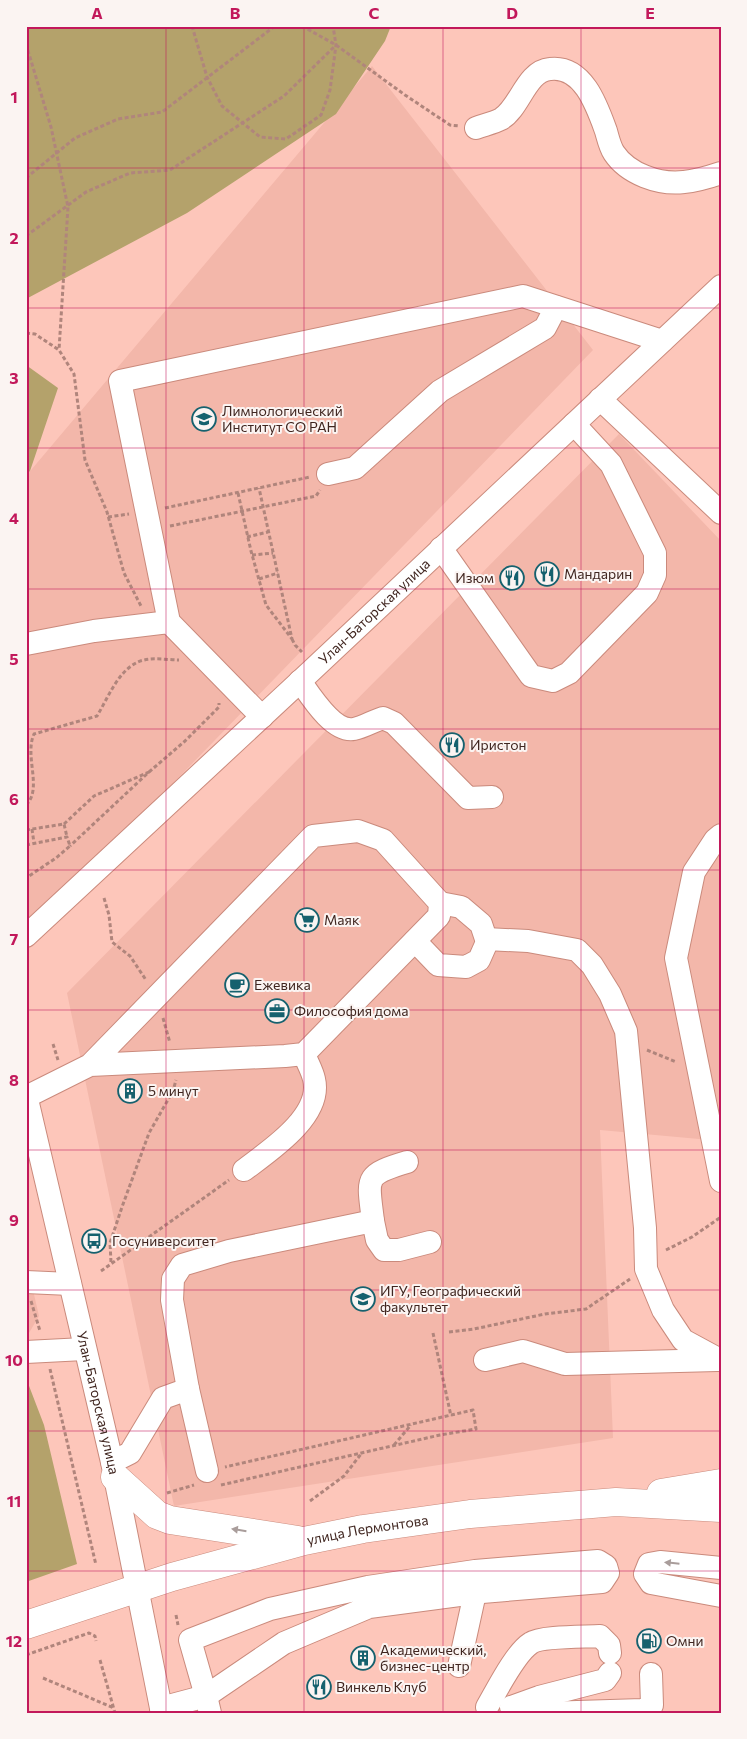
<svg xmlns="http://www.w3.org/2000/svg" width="747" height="1739" font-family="Commissioner,sans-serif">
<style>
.built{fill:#f3b7aa}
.green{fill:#b4a26b}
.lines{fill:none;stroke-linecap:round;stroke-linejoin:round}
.minor-casing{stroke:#ca8a7c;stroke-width:24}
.major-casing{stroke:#ca8a7c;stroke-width:29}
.path{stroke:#b0857c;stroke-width:3;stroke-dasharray:4 2.5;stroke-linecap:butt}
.minor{stroke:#fff;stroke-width:22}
.major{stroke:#fff;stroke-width:28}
.oneway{fill:#a99d9b}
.grid{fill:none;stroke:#c2185b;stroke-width:1;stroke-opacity:0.55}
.labels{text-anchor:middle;stroke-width:4;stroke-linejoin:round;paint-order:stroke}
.poi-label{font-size:14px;fill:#402620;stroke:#fbf4f2;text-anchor:start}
.street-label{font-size:14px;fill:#402620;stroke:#fbf4f2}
.neatline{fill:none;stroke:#c2185b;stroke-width:2}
.grid-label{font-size:16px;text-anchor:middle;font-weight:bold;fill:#c2185b}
</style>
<rect width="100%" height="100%" fill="#fdc6ba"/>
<path class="built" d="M 372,66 L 593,350 L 26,935 L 26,476 Z
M 619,434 L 721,541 L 721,1141 L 600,1130 L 613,1438 L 174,1506 L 67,993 Z
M 26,1260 L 39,1316 L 26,1338 Z"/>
<path class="green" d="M 26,26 L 391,26 L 385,41 L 336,114 L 187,213 L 26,299 Z
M 26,365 L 58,388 L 30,471 L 26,475 Z
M 26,1378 L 44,1425 L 77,1564 L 26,1582 Z"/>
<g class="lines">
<g class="minor-casing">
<g id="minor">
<path d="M 476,128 C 484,125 493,123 501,119 C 520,108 526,71 550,69 C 583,65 597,106 606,131 C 608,138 610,147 614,153 C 628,174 659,185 684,182 C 696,181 709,177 721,173"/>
<path d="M 600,399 L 721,513"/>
<path d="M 328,474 L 355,468 L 440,391 L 545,328 L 556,307"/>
<path d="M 441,548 L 531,676 L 553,681 L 569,673 L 647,593 L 655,575 L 655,553 L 611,464 L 574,424"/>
<path d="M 26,644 L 94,631 L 169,622"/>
<path d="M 300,681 C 310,695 333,733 354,729 C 364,727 373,721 383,718 L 394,723 L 468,798 L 492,797"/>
<path d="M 262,717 L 169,622 L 120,381 L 523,296 L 662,341"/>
<path d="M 721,835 L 715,840 L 694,872 L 676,958 L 721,1181"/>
<path id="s1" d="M 26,936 L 310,672 L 721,286"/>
<path d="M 486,939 L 528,941 L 577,950 L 592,965 L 610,994 L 626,1031 L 645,1228 L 646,1269 L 663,1310 L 683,1340 L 720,1360"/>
<path d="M 415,941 L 438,965 L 466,967 L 479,960 L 487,942 L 481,924 L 461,907 L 440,903"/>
<path id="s2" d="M 26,1095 L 112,1462 L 162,1713"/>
<path d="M 26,1097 L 90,1065 L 313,836 L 358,831 L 383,840 L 440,903 L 439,916 L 304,1054 L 285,1056 L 90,1065"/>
<path d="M 244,1170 C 269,1151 323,1116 314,1079 C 312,1070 307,1062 304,1054"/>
<path d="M 373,1221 C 368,1178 363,1175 407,1162"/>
<path d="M 26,1282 L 70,1284"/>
<path d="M 26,1352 L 84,1349"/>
<path d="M 485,1360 L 523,1351 L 565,1364 L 717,1360"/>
<path d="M 188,1389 L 207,1471"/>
<path d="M 112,1462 L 130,1453 L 163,1398 L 188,1389 L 172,1300 L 173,1279 L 182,1265 L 229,1251 L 373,1221 L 377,1240 L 384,1250 L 399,1250 L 430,1242"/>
<path d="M 598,1561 L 606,1566 L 608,1573 L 602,1582 L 482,1592 L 369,1607 L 284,1643 L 206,1696 L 190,1640 L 270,1609 L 368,1587 L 475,1571 Z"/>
<path d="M 721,1568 L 660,1562 L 649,1564 L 645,1574 L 651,1583 L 721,1596"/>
<path d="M 459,1666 L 475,1593"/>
<path d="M 514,1706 L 539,1697 L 605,1680 L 610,1673"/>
<path d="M 487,1707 C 497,1690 515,1653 531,1643 C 541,1636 585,1637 600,1636 L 609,1645 L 610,1653"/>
<path d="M 511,1707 L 545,1713 L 643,1710 L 652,1705 L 651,1674"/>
<path d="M 161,1708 L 206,1696 L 210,1713"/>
</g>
</g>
<g class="major-casing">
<g id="major">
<path d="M 115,1477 L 157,1515 L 170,1520 L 298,1540"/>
<path d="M 661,1493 L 721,1483"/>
<path id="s3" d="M 26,1625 L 172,1577 L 304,1541 L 363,1529 L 470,1514 L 616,1502 L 721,1508"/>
</g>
</g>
<path class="path" d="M 192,26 L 207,77 L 222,106 L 260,137 L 286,139 L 321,115 L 330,90 L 336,45 L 333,26
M 302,26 L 336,45 L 405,95 L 450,125 L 459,126
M 26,44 L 51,127 L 68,207 L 59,350
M 26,178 L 75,138 L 118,119 L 162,112 L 275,26
M 26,236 L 86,192 L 130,173 L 170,170 L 284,96 L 336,45
M 26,333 L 35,334 L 59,350 L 74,374 L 85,460 L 107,512 L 124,573 L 141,606
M 238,493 L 251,551 L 266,605 L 292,639 L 259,488
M 165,508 L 310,477
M 108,517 L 129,514
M 170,526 L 316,496 L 320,490
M 247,537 L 268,532
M 252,555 L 273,553
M 259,579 L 278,573
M 292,639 L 295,645 L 302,652
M 149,772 L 185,741 L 219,707 L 219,703
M 26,805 C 43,789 24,756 34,734 L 97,716 C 108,698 117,673 136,663 C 148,656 167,660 179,660
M 64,824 L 94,796 L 149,772 L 70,846
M 32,829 L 34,843
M 26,830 L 64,824 L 67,837
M 26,845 L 67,837 L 70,846 L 56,858 L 26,878
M 104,898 L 109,915 L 112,942 L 130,956 L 146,980
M 163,1018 L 170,1043
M 53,1044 L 58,1060
M 647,1050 L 676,1062
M 666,1250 L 692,1237 L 721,1217
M 111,1262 L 110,1243 L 122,1207 L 149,1133 L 173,1091 L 176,1080
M 101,1271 L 229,1180
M 31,1301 L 40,1331
M 449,1332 L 474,1329 L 545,1314 L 586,1309 L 630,1279
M 433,1333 L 451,1416
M 50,1369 L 96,1565
M 394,1445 L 411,1425
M 221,1485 L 440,1435 L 476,1429 L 473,1410 L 225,1467
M 167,1493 L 194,1485
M 310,1501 L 344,1476 L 361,1454
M 176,1615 L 178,1625
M 26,1655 L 89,1633 L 95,1636 L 96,1641
M 100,1660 L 115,1713
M 43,1678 L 114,1708
M 62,1713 L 64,1713"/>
<use href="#minor" class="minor"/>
<use href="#major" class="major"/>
</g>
<defs><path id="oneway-solid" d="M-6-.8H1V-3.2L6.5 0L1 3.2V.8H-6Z" transform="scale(1.25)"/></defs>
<g class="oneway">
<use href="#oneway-solid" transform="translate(239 1530) rotate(-171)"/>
<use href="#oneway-solid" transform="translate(672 1563) rotate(-174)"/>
</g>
<path class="grid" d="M 166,26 L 166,1713M 304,26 L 304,1713M 443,26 L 443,1713M 581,26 L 581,1713M 26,168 L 721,168M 26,308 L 721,308M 26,448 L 721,448M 26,589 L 721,589M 26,729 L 721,729M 26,870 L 721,870M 26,1010 L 721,1010M 26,1150 L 721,1150M 26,1290 L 721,1290M 26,1431 L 721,1431M 26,1571 L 721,1571"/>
<defs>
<g id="university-ring" transform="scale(1.25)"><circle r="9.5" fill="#fbf4f2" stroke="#16616e" stroke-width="1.5"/><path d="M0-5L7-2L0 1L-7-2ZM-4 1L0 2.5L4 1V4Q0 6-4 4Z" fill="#16616e"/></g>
<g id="restaurant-ring" transform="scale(1.25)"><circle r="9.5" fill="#fbf4f2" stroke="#16616e" stroke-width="1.5"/><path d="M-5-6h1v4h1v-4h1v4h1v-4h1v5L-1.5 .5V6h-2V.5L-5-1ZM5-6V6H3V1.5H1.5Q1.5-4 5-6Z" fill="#16616e"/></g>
<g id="supermarket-ring" transform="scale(1.25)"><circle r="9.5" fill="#fbf4f2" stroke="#16616e" stroke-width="1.5"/><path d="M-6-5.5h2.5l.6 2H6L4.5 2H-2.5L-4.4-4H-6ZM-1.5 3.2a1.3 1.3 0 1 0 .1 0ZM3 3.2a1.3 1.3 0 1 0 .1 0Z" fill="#16616e"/></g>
<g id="cafe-ring" transform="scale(1.25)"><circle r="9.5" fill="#fbf4f2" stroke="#16616e" stroke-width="1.5"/><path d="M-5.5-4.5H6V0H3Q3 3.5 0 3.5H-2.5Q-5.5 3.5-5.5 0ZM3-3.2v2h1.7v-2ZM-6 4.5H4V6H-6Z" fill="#16616e"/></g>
<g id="office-ring" transform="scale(1.25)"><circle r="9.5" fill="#fbf4f2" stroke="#16616e" stroke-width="1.5"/><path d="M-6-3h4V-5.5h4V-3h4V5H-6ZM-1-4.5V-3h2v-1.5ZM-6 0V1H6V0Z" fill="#16616e"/></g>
<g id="building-ring" transform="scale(1.25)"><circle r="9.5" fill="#fbf4f2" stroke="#16616e" stroke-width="1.5"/><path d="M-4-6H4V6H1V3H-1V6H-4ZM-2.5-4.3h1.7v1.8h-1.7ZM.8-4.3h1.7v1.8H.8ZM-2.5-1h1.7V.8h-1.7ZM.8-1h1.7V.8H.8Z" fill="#16616e"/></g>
<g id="bus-ring" transform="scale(1.25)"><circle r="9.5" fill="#fbf4f2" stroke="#16616e" stroke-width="1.5"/><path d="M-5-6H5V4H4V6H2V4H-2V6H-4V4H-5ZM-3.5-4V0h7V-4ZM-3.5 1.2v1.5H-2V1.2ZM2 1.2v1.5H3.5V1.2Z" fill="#16616e"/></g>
<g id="fuel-ring" transform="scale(1.25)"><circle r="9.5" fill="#fbf4f2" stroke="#16616e" stroke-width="1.5"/><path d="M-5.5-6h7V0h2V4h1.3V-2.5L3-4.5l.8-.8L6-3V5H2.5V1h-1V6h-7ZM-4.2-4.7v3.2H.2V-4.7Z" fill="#16616e"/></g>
</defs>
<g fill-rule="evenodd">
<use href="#university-ring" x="204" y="419"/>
<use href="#restaurant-ring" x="547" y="574"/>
<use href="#restaurant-ring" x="512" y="578"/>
<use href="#restaurant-ring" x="452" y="745"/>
<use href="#supermarket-ring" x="307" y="920"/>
<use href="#cafe-ring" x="237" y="985"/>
<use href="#office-ring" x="277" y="1011"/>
<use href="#building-ring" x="130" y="1091"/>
<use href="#bus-ring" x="94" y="1241"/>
<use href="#university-ring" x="363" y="1299"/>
<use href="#fuel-ring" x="649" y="1641"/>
<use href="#building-ring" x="363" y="1658"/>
<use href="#restaurant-ring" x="319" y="1687"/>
</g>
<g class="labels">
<g class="poi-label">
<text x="222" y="416">Лимнологический<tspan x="222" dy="16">Институт СО РАН</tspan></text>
<text x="564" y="579">Мандарин</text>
<text x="494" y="583" text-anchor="end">Изюм</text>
<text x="470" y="750">Иристон</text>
<text x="324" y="925">Маяк</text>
<text x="254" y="990">Ежевика</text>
<text x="294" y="1016">Философия дома</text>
<text x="148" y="1096">5 минут</text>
<text x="112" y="1246">Госуниверситет</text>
<text x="380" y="1296">ИГУ, Географический<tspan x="380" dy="16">факультет</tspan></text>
<text x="666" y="1646">Омни</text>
<text x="380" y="1655">Академический,<tspan x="380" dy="16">бизнес-центр</tspan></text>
<text x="336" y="1692">Винкель Клуб</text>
</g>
<g class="street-label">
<text dy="5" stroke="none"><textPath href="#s1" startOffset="476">Улан-Баторская улица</textPath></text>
<text dy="5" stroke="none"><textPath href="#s2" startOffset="316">Улан-Баторская улица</textPath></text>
<text dy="5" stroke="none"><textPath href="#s3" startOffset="355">улица Лермонтова</textPath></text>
</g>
</g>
<rect width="747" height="1739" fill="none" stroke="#fbf4f2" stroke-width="55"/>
<rect x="28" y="28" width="692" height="1684" class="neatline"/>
<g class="grid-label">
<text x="97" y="19">A</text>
<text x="235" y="19">B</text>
<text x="374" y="19">C</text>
<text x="512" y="19">D</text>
<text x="650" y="19">E</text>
<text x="14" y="103">1</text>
<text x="14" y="244">2</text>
<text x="14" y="384">3</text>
<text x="14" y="524">4</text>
<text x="14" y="665">5</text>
<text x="14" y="805">6</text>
<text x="14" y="945">7</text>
<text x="14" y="1086">8</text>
<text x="14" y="1226">9</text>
<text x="14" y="1366">10</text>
<text x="14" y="1507">11</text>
<text x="14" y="1647">12</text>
</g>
</svg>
